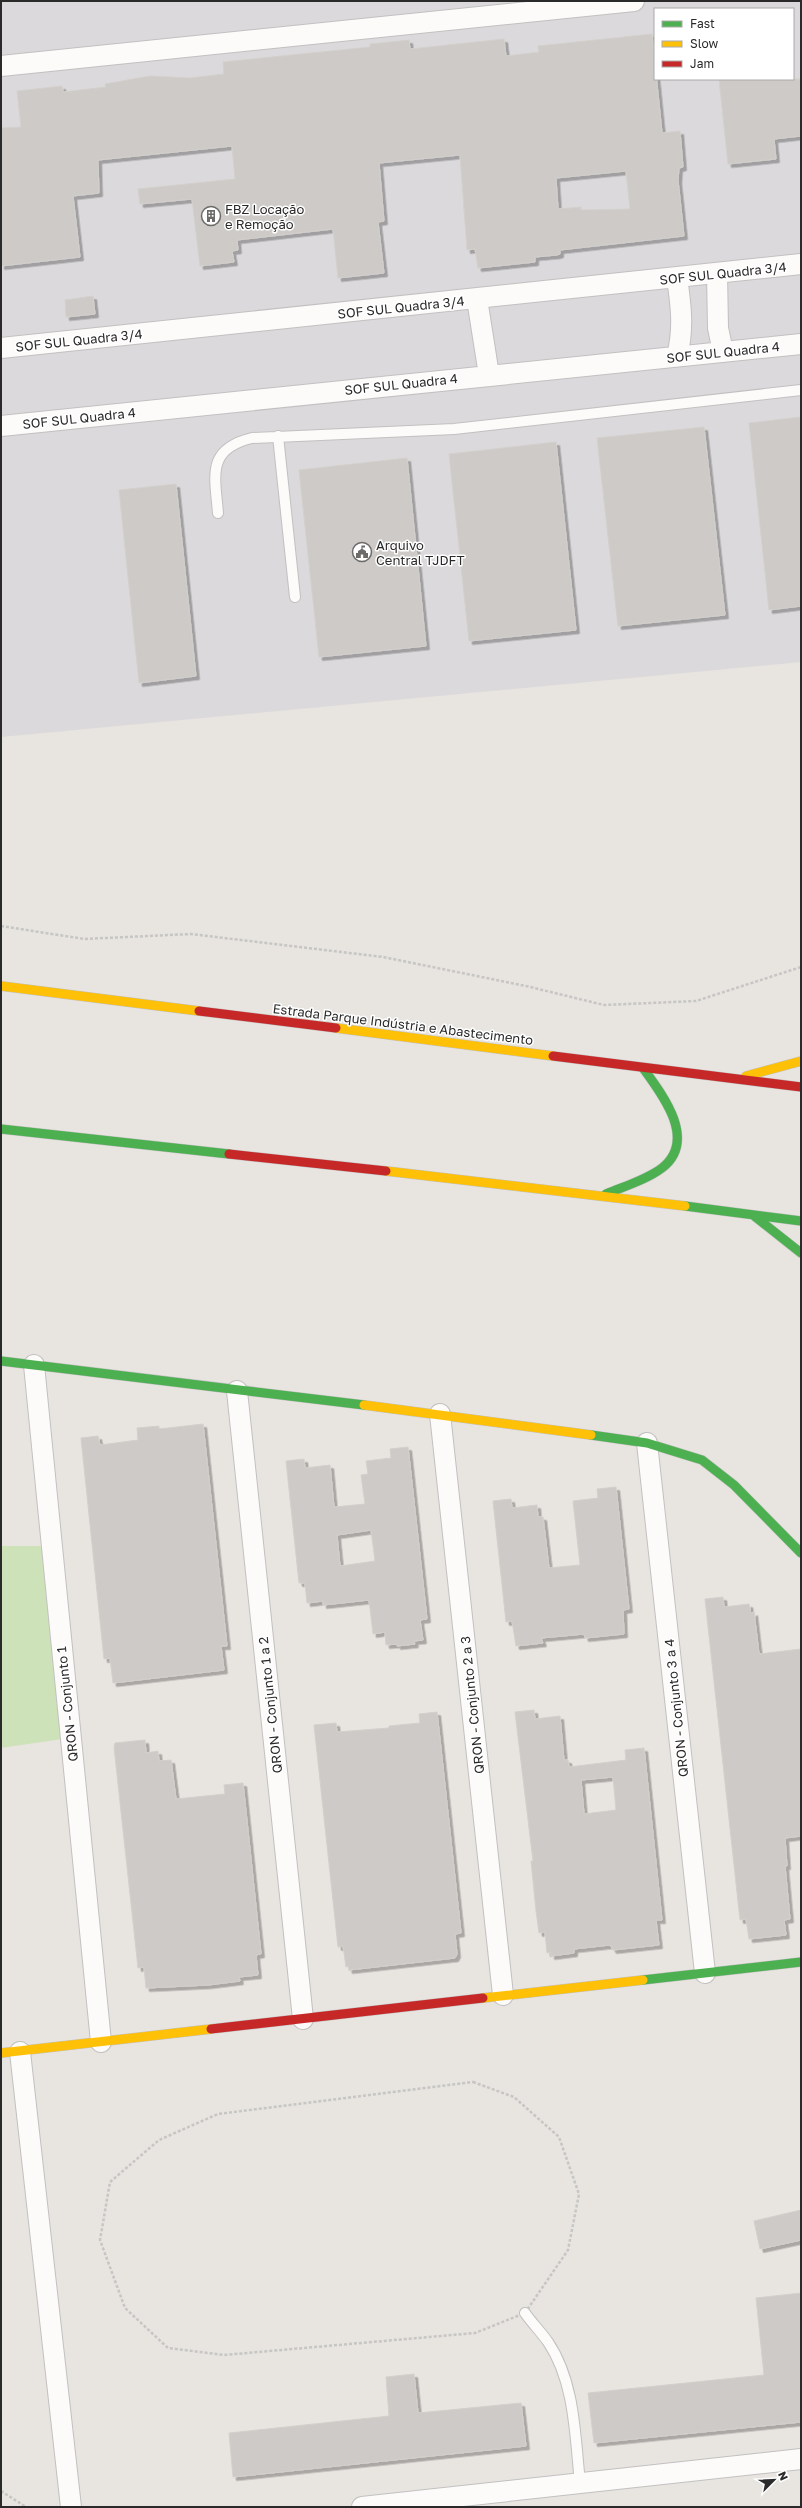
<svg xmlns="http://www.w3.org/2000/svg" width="802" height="2508" font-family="'Golos Text',sans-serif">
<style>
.industrial{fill:#dbd9db;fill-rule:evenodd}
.green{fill:#cee2ba}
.building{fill:#cdcac7;stroke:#d3d0cc;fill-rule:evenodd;filter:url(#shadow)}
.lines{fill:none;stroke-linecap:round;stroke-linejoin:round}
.lane-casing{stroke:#c2c1c1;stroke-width:12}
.street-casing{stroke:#c2c1c1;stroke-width:22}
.fast-casing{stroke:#c2c1c1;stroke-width:10}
.slow-casing{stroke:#c2c1c1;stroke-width:10}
.jam-casing{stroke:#c2c1c1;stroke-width:10}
.path{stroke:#c6c6c5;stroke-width:2.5;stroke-dasharray:3 2;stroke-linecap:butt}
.lane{stroke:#fcfbfa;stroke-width:10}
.street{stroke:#fcfbfa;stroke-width:20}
.fast{stroke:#4caf50;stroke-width:9}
.slow{stroke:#ffc107;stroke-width:9}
.jam{stroke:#c62828;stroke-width:9}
.labels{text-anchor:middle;stroke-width:3;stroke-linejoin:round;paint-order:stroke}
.poi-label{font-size:13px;fill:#2a2a2a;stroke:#fff;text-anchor:start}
.street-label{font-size:13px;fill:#2a2a2a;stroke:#fff}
</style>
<defs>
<filter id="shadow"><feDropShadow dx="3.5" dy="3.5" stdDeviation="0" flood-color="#0004"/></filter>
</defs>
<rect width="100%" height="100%" fill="#e8e4e0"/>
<path class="industrial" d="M 1,1 L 801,1 L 801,662 L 1,737 ZM 655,9 L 793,9 L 793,79 L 655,79 Z"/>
<path class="green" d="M 1,1546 L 45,1546 L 69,1738 L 1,1748 Z"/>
<path class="building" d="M 652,34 L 662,133 L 680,131 L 683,167 L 679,168 L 678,180 L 684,236 L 560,250 L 560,254 L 557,255 L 535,257 L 535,262 L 478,268 L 475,249 L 467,250 L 460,155 L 379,163 L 384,221 L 378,222 L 384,273 L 338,278 L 333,229 L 237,240 L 238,250 L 232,251 L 234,262 L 200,266 L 192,199 L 140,204 L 138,189 L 235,179 L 232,146 L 98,160 L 99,193 L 73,196 L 80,257 L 1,266 L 1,128 L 21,127 L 17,91 L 62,86 L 63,92 L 106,87 L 105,84 L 150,76 L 190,78 L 224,74 L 223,62 L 370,47 L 370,44 L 409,40 L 410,49 L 504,39 L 506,56 L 539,52 L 538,46 ZM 626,171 L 630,209 L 581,210 L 581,207 L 558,209 L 556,178 Z
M 719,79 L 801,79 L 801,136 L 774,139 L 776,159 L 728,164 Z
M 93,296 L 95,314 L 66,317 L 65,300 Z
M 801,417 L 801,606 L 769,610 L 749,423 Z
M 704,427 L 725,615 L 618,626 L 597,438 Z
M 556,442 L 576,630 L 469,641 L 449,454 Z
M 407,458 L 426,646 L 319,657 L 299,470 Z
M 176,484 L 196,676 L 139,683 L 119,490 Z
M 203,1424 L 227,1646 L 221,1646 L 224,1670 L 113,1683 L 110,1658 L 104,1659 L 81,1438 L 98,1436 L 100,1445 L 138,1440 L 137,1428 L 159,1426 L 159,1429 Z
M 408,1447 L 427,1619 L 420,1620 L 423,1640 L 414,1641 L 415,1644 L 397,1646 L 397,1644 L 386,1645 L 385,1632 L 373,1634 L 369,1600 L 323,1605 L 323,1601 L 307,1603 L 305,1583 L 299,1583 L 286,1461 L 304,1459 L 305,1468 L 330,1465 L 334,1507 L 365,1504 L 361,1475 L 368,1474 L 366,1461 L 391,1458 L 390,1449 ZM 371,1530 L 375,1561 L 340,1566 L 337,1535 Z
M 616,1487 L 629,1609 L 623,1610 L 624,1634 L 585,1638 L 584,1634 L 541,1638 L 543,1643 L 516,1646 L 512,1621 L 506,1622 L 493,1501 L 511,1499 L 512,1508 L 537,1505 L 538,1517 L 543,1517 L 549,1568 L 580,1565 L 573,1501 L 598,1498 L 597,1489 Z
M 723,1597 L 724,1607 L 749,1604 L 751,1614 L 754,1612 L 759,1654 L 801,1649 L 801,1836 L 785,1838 L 787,1866 L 785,1866 L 790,1919 L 784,1920 L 786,1935 L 749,1939 L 746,1919 L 740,1920 L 705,1599 Z
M 534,1710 L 535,1719 L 560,1716 L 564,1760 L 568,1760 L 569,1767 L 626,1760 L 625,1750 L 644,1748 L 662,1920 L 656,1920 L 659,1945 L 613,1950 L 610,1945 L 574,1949 L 574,1953 L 551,1956 L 551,1952 L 547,1953 L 545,1932 L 539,1933 L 536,1911 L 531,1861 L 533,1861 L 515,1712 ZM 613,1777 L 616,1810 L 584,1814 L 581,1780 Z
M 437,1712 L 461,1933 L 455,1934 L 457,1954 L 455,1958 L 349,1970 L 348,1966 L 346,1967 L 343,1946 L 338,1947 L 314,1725 L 336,1723 L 337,1732 L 389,1728 L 389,1726 L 420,1723 L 419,1714 Z
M 145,1740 L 146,1753 L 158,1751 L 159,1761 L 171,1760 L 176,1799 L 225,1794 L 224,1785 L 243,1783 L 261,1954 L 256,1955 L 258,1975 L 239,1977 L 240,1981 L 208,1985 L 146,1988 L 144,1967 L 138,1968 L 114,1747 L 115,1743 Z
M 801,2210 L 801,2240 L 760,2249 L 754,2221 Z
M 801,2293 L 801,2422 L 594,2443 L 588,2393 L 764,2375 L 756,2298 Z
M 414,2374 L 418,2413 L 521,2403 L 526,2446 L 233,2477 L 229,2433 L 389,2416 L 386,2377 Z"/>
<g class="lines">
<g class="lane-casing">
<path id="lane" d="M 278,436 L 295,597
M 218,513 C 215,476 206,449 252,438 L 454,429 L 801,390
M 525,2313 C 532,2323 541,2332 548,2342 C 575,2382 575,2436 580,2483"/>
</g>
<g class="street-casing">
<path id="street" d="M 1,66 L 634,1
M 717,273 L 718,328 L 723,352
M 677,278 C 681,305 684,329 677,356
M 477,299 L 489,375
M 1,348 L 801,264
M 1,426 L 801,344
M 34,1365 L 101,2042
M 237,1391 L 303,2019
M 440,1414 L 503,1995
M 647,1443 L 705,1973
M 20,2052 L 71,2507
M 362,2507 L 801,2459"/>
</g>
<g class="fast-casing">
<path id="fast" d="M 1,1129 L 229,1154
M 606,1194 C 625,1186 646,1180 662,1168 C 698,1140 662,1094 643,1068
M 685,1206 L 801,1221
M 753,1215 L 801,1253
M 1,1361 L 364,1405
M 591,1435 L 647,1443 L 702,1460 L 734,1485 L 801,1553
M 643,1980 L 801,1962"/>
</g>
<g class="slow-casing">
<path id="slow" d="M 1,986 L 199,1011
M 336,1028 L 553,1056
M 746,1076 L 801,1061
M 386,1171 L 685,1206
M 364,1405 L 591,1435
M 483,1998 L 643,1980
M 1,2053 L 211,2029"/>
</g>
<g class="jam-casing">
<path id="jam" d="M 199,1011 L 336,1028
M 553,1056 L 801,1087
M 229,1154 L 386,1171
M 211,2029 L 483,1998"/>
</g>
<path class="path" d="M 1,926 L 84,939 L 191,934 L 383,957 L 526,986 L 604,1005 L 696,1001 L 801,967
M 473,2082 L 514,2097 L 559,2137 L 579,2194 L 568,2250 L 525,2313 L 475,2333 L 224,2355 L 168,2348 L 125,2308 L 100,2240 L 110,2182 L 159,2140 L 218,2114 Z
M 1,2491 L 26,2507"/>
<use href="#lane" class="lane"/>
<use href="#street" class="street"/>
<use href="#fast" class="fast"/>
<use href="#slow" class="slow"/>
<use href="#jam" class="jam"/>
</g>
<defs>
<g id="building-ring" transform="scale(1)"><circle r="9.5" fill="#fff" stroke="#6c6b6a" stroke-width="1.5"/><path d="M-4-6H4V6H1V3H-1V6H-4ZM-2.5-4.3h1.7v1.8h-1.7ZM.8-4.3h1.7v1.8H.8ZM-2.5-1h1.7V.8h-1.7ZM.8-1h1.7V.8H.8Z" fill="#6c6b6a"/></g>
<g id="civic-ring" transform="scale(1)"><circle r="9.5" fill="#fff" stroke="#6c6b6a" stroke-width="1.5"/><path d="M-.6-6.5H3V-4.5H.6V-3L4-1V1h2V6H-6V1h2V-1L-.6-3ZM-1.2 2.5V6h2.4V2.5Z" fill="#6c6b6a"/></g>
</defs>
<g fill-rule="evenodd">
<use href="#building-ring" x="211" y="216"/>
<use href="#civic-ring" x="362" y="552"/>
</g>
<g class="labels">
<g class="poi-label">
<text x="225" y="214">FBZ Locação<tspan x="225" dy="15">e Remoção</tspan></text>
<text x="376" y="550">Arquivo<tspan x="376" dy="15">Central TJDFT</tspan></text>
</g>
<g class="street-label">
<text transform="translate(723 273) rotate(-6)" y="5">SOF SUL Quadra 3/4</text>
<text transform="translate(401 307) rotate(-6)" y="5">SOF SUL Quadra 3/4</text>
<text transform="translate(79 340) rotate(-6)" y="5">SOF SUL Quadra 3/4</text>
<text transform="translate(723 352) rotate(-6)" y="5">SOF SUL Quadra 4</text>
<text transform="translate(401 384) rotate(-6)" y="5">SOF SUL Quadra 4</text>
<text transform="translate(79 418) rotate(-6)" y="5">SOF SUL Quadra 4</text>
<text transform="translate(403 1024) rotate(7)" y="5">Estrada Parque Indústria e Abastecimento</text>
<text transform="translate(67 1704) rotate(-96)" y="5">QRON - Conjunto 1</text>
<text transform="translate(270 1705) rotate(-96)" y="5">QRON - Conjunto 1 a 2</text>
<text transform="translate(472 1705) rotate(-96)" y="5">QRON - Conjunto 2 a 3</text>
<text transform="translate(676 1708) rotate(-96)" y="5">QRON - Conjunto 3 a 4</text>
</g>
</g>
<rect width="802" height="2508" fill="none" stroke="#2a2a2a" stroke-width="4"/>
<rect x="654" y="8" width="140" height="72" fill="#ffffff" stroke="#aaaaaa"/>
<rect x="662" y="21" width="20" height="6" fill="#4caf50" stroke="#aaaaaa"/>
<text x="690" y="28" font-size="12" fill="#2a2a2a">Fast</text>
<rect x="662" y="41" width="20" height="6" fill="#ffc107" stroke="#aaaaaa"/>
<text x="690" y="48" font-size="12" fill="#2a2a2a">Slow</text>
<rect x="662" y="61" width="20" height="6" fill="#c62828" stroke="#aaaaaa"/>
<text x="690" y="68" font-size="12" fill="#2a2a2a">Jam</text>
<g transform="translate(774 2480) rotate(66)" stroke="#ffffff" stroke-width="3" paint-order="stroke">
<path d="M0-3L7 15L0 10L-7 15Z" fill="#2a2a2a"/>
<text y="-6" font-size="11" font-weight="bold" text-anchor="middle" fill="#2a2a2a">N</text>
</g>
</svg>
